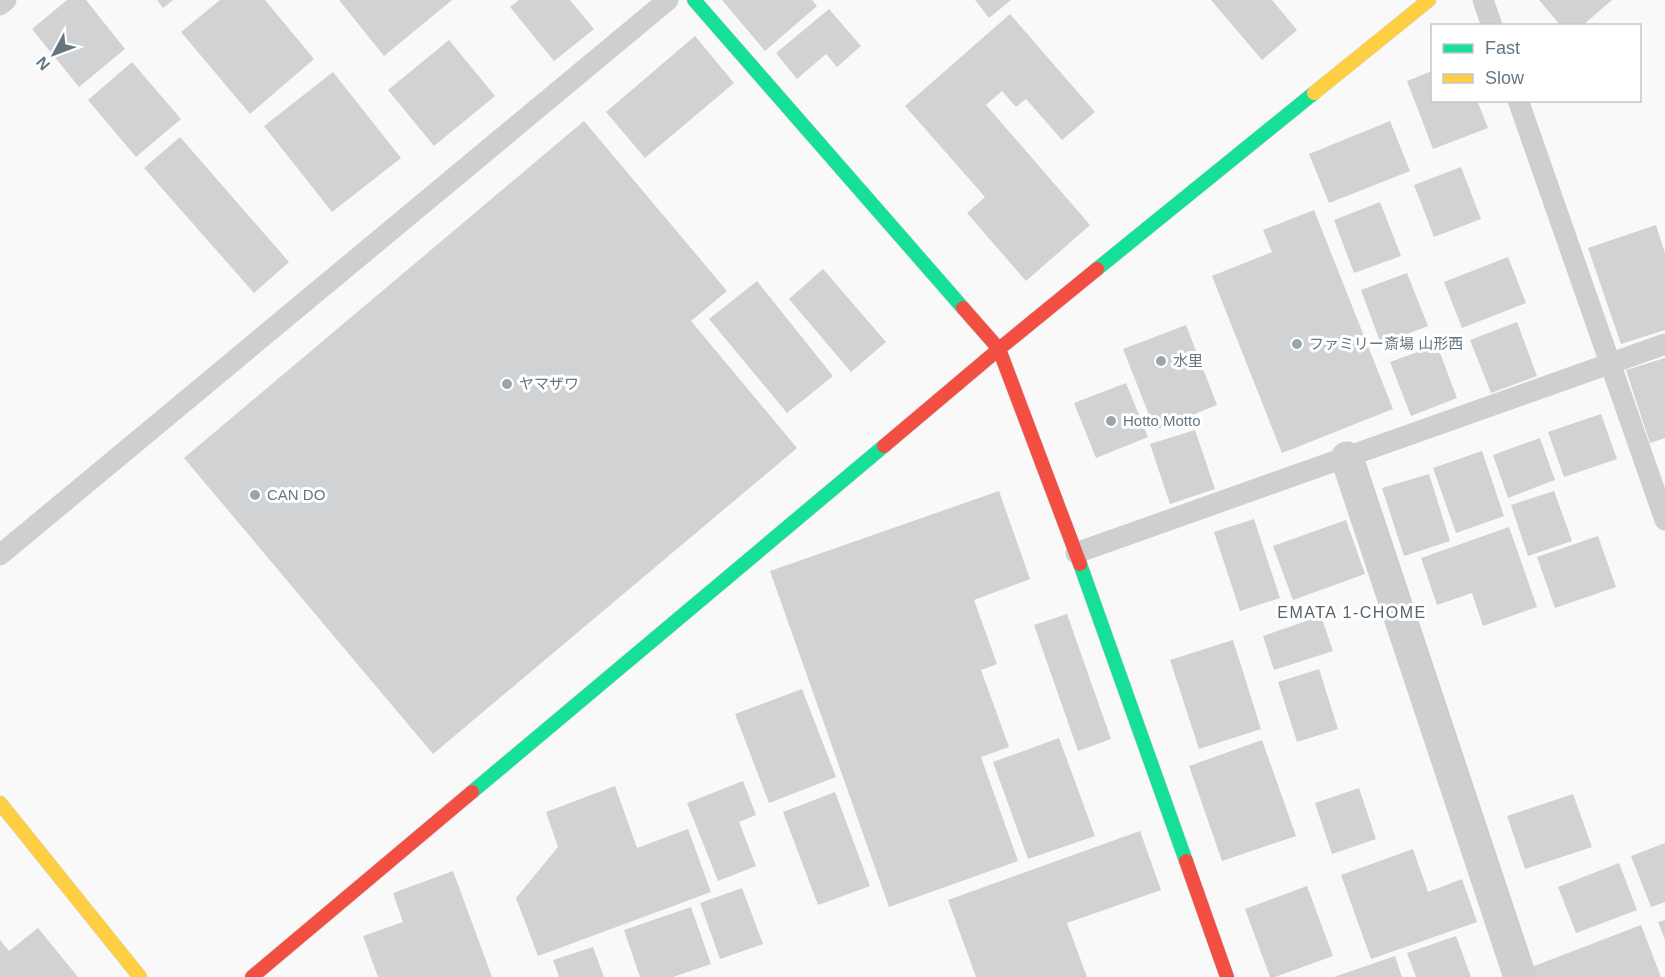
<svg xmlns="http://www.w3.org/2000/svg" width="1665" height="977" font-family="Helvetica,'Noto Sans JP',sans-serif">
<style>
.building{fill:#d0d2d3}
.lines{fill:none;stroke-linecap:round;stroke-linejoin:round}
.fast-casing{stroke:#d5d6d7;stroke-width:15}
.slow-casing{stroke:#d5d6d7;stroke-width:15}
.jam-casing{stroke:#d5d6d7;stroke-width:15}
.lane{stroke:#cecfd0;stroke-width:21}
.street{stroke:#cecfd0;stroke-width:33}
.fast{stroke:#16e098;stroke-width:14}
.slow{stroke:#ffcf43;stroke-width:14}
.jam{stroke:#f24e42;stroke-width:14}
.poi-dot{fill:#99a4ac;stroke:#fff;stroke-width:2}
.labels{text-anchor:middle;stroke-width:6;stroke-linejoin:round;paint-order:stroke}
.poi-label{font-size:15px;fill:#657683;stroke:#fff;text-anchor:start}
.neighbourhood-label{font-size:16px;letter-spacing:1.5px;fill:#57646e;stroke:#fff}
</style>
<rect width="100%" height="100%" fill="#f9f9f9"/>
<path class="building" d="M 67,0 L 86,0 L 125,49 L 79,87 L 32,29 Z
M 157,0 L 173,0 L 163,8 Z
M 220,0 L 265,0 L 314,59 L 250,114 L 181,32 Z
M 339,0 L 452,0 L 384,56 Z
M 519,0 L 570,0 L 594,29 L 554,61 L 510,7 Z
M 722,0 L 812,0 L 817,6 L 765,51 Z
M 975,0 L 1011,0 L 989,18 Z
M 1211,0 L 1272,0 L 1297,30 L 1262,60 Z
M 1539,0 L 1612,0 L 1582,26 L 1561,26 Z
M 829,9 L 861,46 L 837,67 L 826,54 L 797,79 L 776,53 Z
M 1010,14 L 1095,112 L 1062,140 L 1026,99 L 1016,107 L 1002,91 L 986,105 L 1090,225 L 1026,281 L 967,213 L 985,197 L 905,106 Z
M 695,36 L 734,83 L 645,158 L 606,112 Z
M 449,40 L 495,96 L 434,146 L 388,90 Z
M 132,62 L 181,119 L 136,157 L 88,100 Z
M 1432,71 L 1432,100 L 1477,100 L 1488,128 L 1433,149 L 1407,81 Z
M 333,72 L 401,158 L 332,212 L 264,126 Z
M 584,121 L 727,291 L 691,321 L 797,448 L 433,754 L 184,458 Z
M 1390,121 L 1410,171 L 1329,203 L 1309,154 Z
M 180,137 L 289,262 L 254,293 L 144,168 Z
M 1461,167 L 1481,219 L 1434,237 L 1414,185 Z
M 1380,202 L 1401,256 L 1354,273 L 1334,220 Z
M 1314,210 L 1393,409 L 1282,453 L 1212,276 L 1272,252 L 1263,230 Z
M 1656,225 L 1665,253 L 1665,330 L 1621,344 L 1588,248 Z
M 1508,257 L 1526,303 L 1462,328 L 1444,282 Z
M 823,269 L 886,342 L 851,372 L 789,299 Z
M 1407,273 L 1428,326 L 1381,344 L 1361,290 Z
M 757,281 L 833,376 L 787,413 L 709,319 Z
M 1517,322 L 1537,376 L 1491,393 L 1470,340 Z
M 1186,325 L 1217,405 L 1155,430 L 1123,349 Z
M 1437,345 L 1457,398 L 1411,416 L 1390,362 Z
M 1665,358 L 1665,438 L 1650,443 L 1626,370 Z
M 1126,383 L 1148,437 L 1096,458 L 1074,403 Z
M 1601,414 L 1617,459 L 1564,477 L 1548,432 Z
M 1195,430 L 1215,489 L 1170,504 L 1150,444 Z
M 1540,438 L 1555,480 L 1508,498 L 1493,455 Z
M 1482,451 L 1504,516 L 1456,533 L 1433,468 Z
M 1429,474 L 1450,541 L 1404,556 L 1382,488 Z
M 999,491 L 1030,579 L 974,600 L 997,664 L 981,670 L 1009,747 L 981,757 L 1018,861 L 889,907 L 770,571 Z
M 1554,491 L 1572,541 L 1528,556 L 1511,505 Z
M 1254,519 L 1280,598 L 1240,611 L 1214,532 Z
M 1346,520 L 1365,574 L 1293,600 L 1273,546 Z
M 1509,527 L 1537,607 L 1483,626 L 1472,593 L 1437,605 L 1421,558 Z
M 1598,536 L 1616,587 L 1555,608 L 1537,557 Z
M 1067,614 L 1111,739 L 1078,751 L 1034,625 Z
M 1321,616 L 1333,651 L 1274,670 L 1263,636 Z
M 1233,640 L 1261,729 L 1199,749 L 1170,660 Z
M 1319,669 L 1338,729 L 1297,742 L 1278,682 Z
M 802,689 L 836,777 L 769,803 L 735,714 Z
M 1059,738 L 1095,836 L 1028,859 L 993,762 Z
M 1262,740 L 1296,836 L 1222,861 L 1189,766 Z
M 743,781 L 756,815 L 739,822 L 756,866 L 718,881 L 687,803 Z
M 615,786 L 637,848 L 688,829 L 711,892 L 538,956 L 516,898 L 558,847 L 546,812 Z
M 1359,788 L 1376,839 L 1332,854 L 1315,803 Z
M 835,792 L 870,886 L 818,905 L 783,812 Z
M 1573,794 L 1592,847 L 1525,869 L 1507,816 Z
M 1140,831 L 1161,890 L 1067,923 L 1087,977 L 976,977 L 948,900 Z
M 1665,843 L 1665,902 L 1651,907 L 1631,856 Z
M 1413,849 L 1428,892 L 1462,879 L 1477,922 L 1371,959 L 1341,875 Z
M 1619,863 L 1637,910 L 1576,933 L 1558,887 Z
M 453,871 L 492,977 L 378,977 L 363,936 L 403,922 L 393,893 Z
M 1307,886 L 1333,956 L 1275,977 L 1270,977 L 1245,909 Z
M 742,888 L 763,944 L 720,959 L 700,903 Z
M 691,907 L 711,964 L 673,977 L 640,977 L 624,930 Z
M 1665,920 L 1665,940 L 1658,922 Z
M 1641,925 L 1661,977 L 1532,977 L 1529,968 Z
M 38,928 L 78,977 L 0,977 L 0,940 L 9,951 Z
M 1456,936 L 1471,977 L 1416,977 L 1407,953 Z
M 593,947 L 604,977 L 559,977 L 553,960 Z
M 1395,956 L 1402,977 L 1334,977 Z"/>
<g class="lines">
<g class="fast-casing">
<path id="fast" d="M 694,0 L 963,308
M 1097,269 L 1314,93
M 1080,564 L 1186,861
M 472,792 L 884,446"/>
</g>
<g class="slow-casing">
<path id="slow" d="M 1314,93 L 1429,0
M 0,803 L 140,977"/>
</g>
<g class="jam-casing">
<path id="jam" d="M 963,308 L 999,349 L 1080,564
M 884,446 L 999,349 L 1097,269
M 1186,861 L 1227,977
M 252,977 L 472,792"/>
</g>
<path class="lane" d="M 1483,0 L 1492,26
M 0,5 L 6,0
M 1518,100 L 1665,520
M 1076,553 L 1665,344
M 0,555 L 668,0"/>
<path class="street" d="M 1347,458 L 1520,977"/>
<use href="#fast" class="fast"/>
<use href="#slow" class="slow"/>
<use href="#jam" class="jam"/>
</g>
<g class="poi-dot">
<circle cx="1297" cy="344" r="6"/>
<circle cx="1161" cy="361" r="6"/>
<circle cx="507" cy="384" r="6"/>
<circle cx="1111" cy="421" r="6"/>
<circle cx="255" cy="495" r="6"/>
</g>
<g class="labels">
<g class="poi-label">
<text x="1309" y="349">ファミリー斎場 山形西</text>
<text x="1173" y="366">水里</text>
<text x="519" y="389">ヤマザワ</text>
<text x="1123" y="426">Hotto Motto</text>
<text x="267" y="500">CAN DO</text>
</g>
<g class="neighbourhood-label">
<text x="1352" y="618">EMATA 1-CHOME</text>
</g>
</g>
<rect x="1431" y="24" width="210" height="78" fill="#ffffff" stroke="#c1c8cd" stroke-width="1.5"/>
<rect x="1443" y="44" width="30" height="9" fill="#16e098" stroke="#c1c8cd" stroke-width="1.5"/>
<text x="1485" y="54" font-size="18" fill="#657683">Fast</text>
<rect x="1443" y="74" width="30" height="9" fill="#ffcf43" stroke="#c1c8cd" stroke-width="1.5"/>
<text x="1485" y="84" font-size="18" fill="#657683">Slow</text>
<g transform="translate(54 54) rotate(229)" stroke="#ffffff" stroke-width="4.5" paint-order="stroke">
<path d="M0-4.5L10 22L0 15L-10 22Z" fill="#657683"/>
<text y="-9" font-size="16" font-weight="bold" text-anchor="middle" fill="#657683">N</text>
</g>
</svg>
